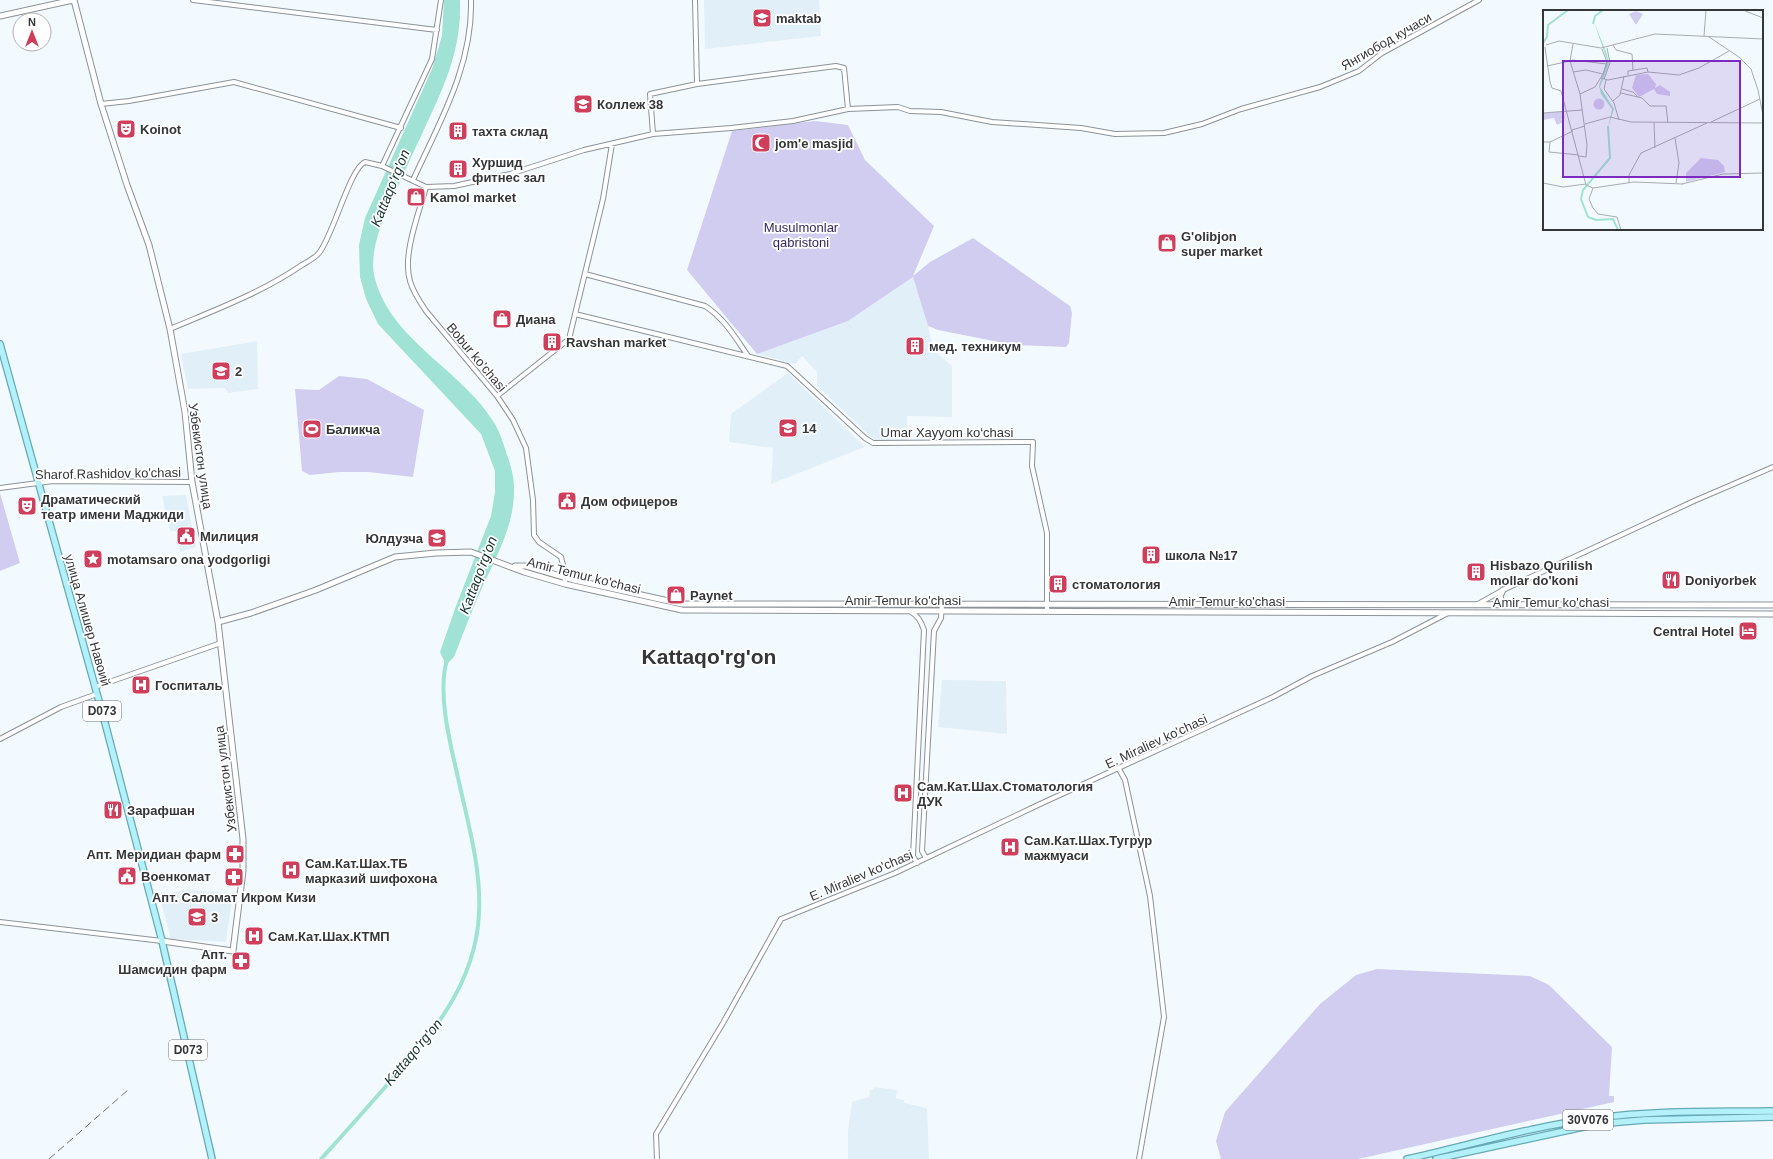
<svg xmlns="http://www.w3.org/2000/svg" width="1773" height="1159" font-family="Helvetica,sans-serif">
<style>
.built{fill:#e1eff8}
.green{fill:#d1cdf1}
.water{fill:#a0e2d4}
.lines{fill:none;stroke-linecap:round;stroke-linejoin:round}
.canal{stroke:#a0e2d4;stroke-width:4}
.tertiary-casing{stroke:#8c9296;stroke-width:6}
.secondary-casing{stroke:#8c9296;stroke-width:7}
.primary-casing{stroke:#66a9b4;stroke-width:8}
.tertiary{stroke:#fff;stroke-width:4}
.secondary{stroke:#fff;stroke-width:5}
.primary{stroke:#b3f1fa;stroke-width:5.5}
.rail{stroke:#6f7275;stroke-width:1;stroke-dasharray:8 4;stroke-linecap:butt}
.labels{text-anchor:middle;stroke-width:3.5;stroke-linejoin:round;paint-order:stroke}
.shield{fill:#fff;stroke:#717274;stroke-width:1}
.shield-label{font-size:12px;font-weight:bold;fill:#343638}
.poi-label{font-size:13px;font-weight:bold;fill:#343638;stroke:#fff;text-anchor:start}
.street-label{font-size:13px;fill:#343638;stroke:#fff}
.park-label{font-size:13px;fill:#352861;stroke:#fff}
.water-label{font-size:14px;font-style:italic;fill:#11312c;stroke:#fff}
.town-label{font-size:21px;font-weight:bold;fill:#343638;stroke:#fff}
.inset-river{fill:none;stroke:#a0e2d4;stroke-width:2}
.inset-road{fill:none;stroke:#a7acaf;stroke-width:1}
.view{fill:#7b2cbf;fill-opacity:0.15;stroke:#7b2cbf;stroke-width:2}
.inset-edge{fill:none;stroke:#343638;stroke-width:2}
</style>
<rect width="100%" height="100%" fill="#f3faff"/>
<path class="built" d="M 704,0 L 819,0 L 821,36 L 705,49 Z
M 913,277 L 928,326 L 933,350 L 952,366 L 952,417 L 907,416 L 907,441 L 876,441 L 868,434 L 817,386 L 817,372 L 802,356 L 795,364 L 757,354 L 848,321 Z
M 257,341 L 258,389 L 228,393 L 225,388 L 188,389 L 181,354 Z
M 788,373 L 865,447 L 771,484 L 773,448 L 729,442 L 731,414 Z
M 186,495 L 196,547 L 180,552 L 177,531 L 170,531 L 162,496 Z
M 942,680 L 1006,681 L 1007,734 L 938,727 Z
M 188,890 L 233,893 L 226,942 L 171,939 L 159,895 Z
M 874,1087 L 897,1090 L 896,1098 L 904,1100 L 904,1103 L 927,1108 L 929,1159 L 848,1159 L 848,1131 L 852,1102 L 869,1097 L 870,1090 L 873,1090 Z"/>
<path class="green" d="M 815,121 L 848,125 L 865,160 L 934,226 L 913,276 L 930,262 L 973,238 L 1070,306 L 1072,313 L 1069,343 L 1066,347 L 1014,345 L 938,330 L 928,326 L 913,277 L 848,321 L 757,354 L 687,270 L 732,131 Z
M 339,376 L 367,379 L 424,410 L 413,477 L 368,472 L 339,472 L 310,475 L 302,471 L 295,389 L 319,390 Z
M 0,493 L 20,563 L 0,571 Z
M 1377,969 L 1530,976 L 1549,985 L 1612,1047 L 1609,1096 L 1614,1096 L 1614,1102 L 1358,1159 L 1221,1159 L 1216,1141 L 1225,1112 L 1320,1004 L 1356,975 Z"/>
<path class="water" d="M 444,0 L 460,0 C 462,51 443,89 422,134 C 408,163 395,193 382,223 C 376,239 370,261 375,279 C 392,342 463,370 495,424 C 500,433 503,442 506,452 C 510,463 514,475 514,487 C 515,525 496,557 481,590 C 471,612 463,634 454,657 L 446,665 L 440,652 L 456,606 L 491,516 L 495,492 L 495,471 L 481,434 L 378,324 L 366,299 L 360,277 L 359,245 L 365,218 L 432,69 L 442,36 Z"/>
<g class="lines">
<path class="canal" d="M 321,1159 C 343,1135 365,1110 387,1085 C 432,1034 476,984 479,913 C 481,871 470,831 461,791 C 453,754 436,696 447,660"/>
<g class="tertiary-casing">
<path id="tertiary" d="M 193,0 L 437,30
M 695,0 L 697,84
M 101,104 L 129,101 L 234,82 L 401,128
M 653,134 L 650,94 L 697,84 L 836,66 L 844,68 L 848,109
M 382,166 L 432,59 L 441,0
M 413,180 C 439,123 473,66 471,0
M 426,187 C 419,213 402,255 410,281 C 413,292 420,302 426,311 L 497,396 L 513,420 L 526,448 L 533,500 L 534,535 L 539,542 L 561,557 L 565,573 L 565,584
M 585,274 L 705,306 C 724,318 735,337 748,356
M 575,314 L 787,366 L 865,438 L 873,443 L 1033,442 L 1032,466 L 1047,533 L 1047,611
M 170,329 C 215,310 261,293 302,265 C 307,262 315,258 319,253 C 333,236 350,168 365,162 L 382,166 L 426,187 L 454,186 L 510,174 L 584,150 L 653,134 L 731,128 L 793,121 L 848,109 L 898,107 L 910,111 L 941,112 L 992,122 L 1081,128 L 1115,134 L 1164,133 L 1202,124 L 1241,109 L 1320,87 L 1359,71 L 1382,53 L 1479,0
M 497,396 L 569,339 L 603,199 L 612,144
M 0,488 L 53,481 L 192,482
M 1476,605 L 1503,590 L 1694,501 L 1773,467
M 910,611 C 918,616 921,621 924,630 L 913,856 L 917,863
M 95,687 L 221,643
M 0,739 L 61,707 L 97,694
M 1119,769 L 1125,780 L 1150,896 L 1164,1017 L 1139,1159
M 926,858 L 922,851 L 934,631 L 941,618 L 942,604
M 0,922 L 162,941
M 657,1159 L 656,1134 L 723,1023 L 781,919 L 895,873 L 1038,805 L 1273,697 L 1312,676 L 1392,642 L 1448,613"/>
</g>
<g class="secondary-casing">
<path id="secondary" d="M 74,0 L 101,104 L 127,185 L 149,245 L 170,329 L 185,412 L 192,482 L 218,622 L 243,839 L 243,871 L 233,951 L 162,941
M 0,16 L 73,0
M 515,566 L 526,566 L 574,580 L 682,604 L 1773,605
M 1502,605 L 1500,596 L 1503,590
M 218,622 L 251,613 L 316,590 L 395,557 L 436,553 L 471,552 L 524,572 L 565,584 L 682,610 L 1773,614"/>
</g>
<g class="primary-casing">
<path id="primary" d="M 0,344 L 104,719 L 162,941 L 212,1159
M 1407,1159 C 1470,1145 1533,1126 1597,1118 C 1655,1110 1714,1112 1773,1111
M 1436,1159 L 1597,1124 L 1644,1120 L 1773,1117"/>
</g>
<use href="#tertiary" class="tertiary"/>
<use href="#secondary" class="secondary"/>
<use href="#primary" class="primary"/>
<path class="rail" d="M 49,1159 L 128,1090"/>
</g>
<defs>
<g id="school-square" transform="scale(1)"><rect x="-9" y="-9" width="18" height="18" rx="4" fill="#cf3f5b" stroke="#fff"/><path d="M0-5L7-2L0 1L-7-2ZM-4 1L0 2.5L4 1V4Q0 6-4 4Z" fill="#fff"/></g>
<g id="theatre-square" transform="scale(1)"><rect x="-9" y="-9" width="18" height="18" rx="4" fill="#cf3f5b" stroke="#fff"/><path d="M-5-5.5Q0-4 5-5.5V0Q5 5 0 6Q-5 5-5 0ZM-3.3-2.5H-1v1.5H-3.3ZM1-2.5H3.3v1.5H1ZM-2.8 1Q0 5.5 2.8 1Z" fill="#fff"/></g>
<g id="building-square" transform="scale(1)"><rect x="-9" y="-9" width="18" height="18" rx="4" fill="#cf3f5b" stroke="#fff"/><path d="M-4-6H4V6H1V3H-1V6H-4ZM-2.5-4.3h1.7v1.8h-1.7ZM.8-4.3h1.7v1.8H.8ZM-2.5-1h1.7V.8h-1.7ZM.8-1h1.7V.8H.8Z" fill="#fff"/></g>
<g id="mosque-square" transform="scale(1)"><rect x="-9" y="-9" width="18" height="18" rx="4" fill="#cf3f5b" stroke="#fff"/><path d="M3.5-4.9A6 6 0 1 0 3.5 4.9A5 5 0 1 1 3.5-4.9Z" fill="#fff"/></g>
<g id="shop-square" transform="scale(1)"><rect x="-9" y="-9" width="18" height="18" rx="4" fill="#cf3f5b" stroke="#fff"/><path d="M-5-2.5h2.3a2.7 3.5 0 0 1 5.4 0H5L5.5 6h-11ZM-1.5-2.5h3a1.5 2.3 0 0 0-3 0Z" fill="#fff"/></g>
<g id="stadium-square" transform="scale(1)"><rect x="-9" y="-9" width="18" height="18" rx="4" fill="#cf3f5b" stroke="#fff"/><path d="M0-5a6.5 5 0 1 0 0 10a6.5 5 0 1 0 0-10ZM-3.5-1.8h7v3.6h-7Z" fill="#fff"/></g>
<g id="civic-square" transform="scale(1)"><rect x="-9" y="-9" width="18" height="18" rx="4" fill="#cf3f5b" stroke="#fff"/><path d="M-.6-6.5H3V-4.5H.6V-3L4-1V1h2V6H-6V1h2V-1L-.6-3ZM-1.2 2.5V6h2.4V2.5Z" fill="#fff"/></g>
<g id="sight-square" transform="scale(1)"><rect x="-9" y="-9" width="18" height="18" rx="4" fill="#cf3f5b" stroke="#fff"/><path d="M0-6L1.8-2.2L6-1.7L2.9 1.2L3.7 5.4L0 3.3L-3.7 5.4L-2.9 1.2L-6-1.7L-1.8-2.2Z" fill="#fff"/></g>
<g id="restaurant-square" transform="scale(1)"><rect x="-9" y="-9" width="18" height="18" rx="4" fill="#cf3f5b" stroke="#fff"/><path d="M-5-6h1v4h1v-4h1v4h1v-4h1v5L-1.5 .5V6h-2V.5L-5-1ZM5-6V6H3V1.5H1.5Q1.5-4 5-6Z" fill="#fff"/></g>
<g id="hotel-square" transform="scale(1)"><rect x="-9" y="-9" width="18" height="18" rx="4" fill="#cf3f5b" stroke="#fff"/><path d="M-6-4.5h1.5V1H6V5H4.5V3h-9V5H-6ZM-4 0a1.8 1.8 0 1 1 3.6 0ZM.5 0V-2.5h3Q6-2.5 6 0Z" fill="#fff"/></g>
<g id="hospital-square" transform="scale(1)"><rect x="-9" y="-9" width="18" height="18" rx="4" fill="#cf3f5b" stroke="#fff"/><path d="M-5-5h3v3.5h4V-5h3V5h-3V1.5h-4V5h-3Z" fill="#fff"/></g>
<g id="pharmacy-square" transform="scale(1)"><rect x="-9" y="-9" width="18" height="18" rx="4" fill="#cf3f5b" stroke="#fff"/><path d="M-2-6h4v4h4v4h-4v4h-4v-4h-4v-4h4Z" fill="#fff"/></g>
</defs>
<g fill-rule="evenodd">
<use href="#school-square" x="762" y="18"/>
<use href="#school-square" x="583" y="104"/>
<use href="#theatre-square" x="126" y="129"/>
<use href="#building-square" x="458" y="131"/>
<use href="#mosque-square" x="761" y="143"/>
<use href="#building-square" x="458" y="169"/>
<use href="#shop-square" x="416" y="197"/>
<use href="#shop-square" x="1167" y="243"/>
<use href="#shop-square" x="502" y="319"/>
<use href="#building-square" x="552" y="342"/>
<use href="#building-square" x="915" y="346"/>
<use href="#school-square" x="221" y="371"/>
<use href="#school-square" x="788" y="428"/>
<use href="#stadium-square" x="312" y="429"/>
<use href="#civic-square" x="567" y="501"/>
<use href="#theatre-square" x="27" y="506"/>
<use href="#civic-square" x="186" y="536"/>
<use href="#school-square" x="437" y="538"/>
<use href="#building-square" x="1151" y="555"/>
<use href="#sight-square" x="93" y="559"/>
<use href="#building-square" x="1476" y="572"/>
<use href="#restaurant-square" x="1671" y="580"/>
<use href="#building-square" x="1058" y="584"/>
<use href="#shop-square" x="676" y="595"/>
<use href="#hotel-square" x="1748" y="631"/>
<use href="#hospital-square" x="141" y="685"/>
<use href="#hospital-square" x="903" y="793"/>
<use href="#restaurant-square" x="113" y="810"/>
<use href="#hospital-square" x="1010" y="847"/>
<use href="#pharmacy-square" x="235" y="854"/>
<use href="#hospital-square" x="291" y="870"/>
<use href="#civic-square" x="127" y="876"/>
<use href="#pharmacy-square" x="234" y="877"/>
<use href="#school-square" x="197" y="917"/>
<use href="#hospital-square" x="254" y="936"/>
<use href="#pharmacy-square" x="241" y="961"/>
</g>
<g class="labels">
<g class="shield">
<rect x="83" y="701" width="38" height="20" rx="3"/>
<rect x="169" y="1040" width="38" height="20" rx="3"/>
<rect x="1563" y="1110" width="50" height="20" rx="3"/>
</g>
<g class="shield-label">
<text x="102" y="715">D073</text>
<text x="188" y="1054">D073</text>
<text x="1588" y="1124">30V076</text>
</g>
<g class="poi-label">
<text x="776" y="23">maktab</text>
<text x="597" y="109">Коллеж 38</text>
<text x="140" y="134">Koinot</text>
<text x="472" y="136">тахта склад</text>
<text x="775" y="148">jom'e masjid</text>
<text x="472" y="167">Хуршид<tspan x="472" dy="15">фитнес зал</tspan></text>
<text x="430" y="202">Kamol market</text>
<text x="1181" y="241">G'olibjon<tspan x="1181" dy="15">super market</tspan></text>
<text x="516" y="324">Диана</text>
<text x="566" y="347">Ravshan market</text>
<text x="929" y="351">мед. техникум</text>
<text x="235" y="376">2</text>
<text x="802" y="433">14</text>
<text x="326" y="434">Баликча</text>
<text x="41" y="504">Драматический<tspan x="41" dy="15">театр имени Маджиди</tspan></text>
<text x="581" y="506">Дом офицеров</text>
<text x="200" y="541">Милиция</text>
<text x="423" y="543" text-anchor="end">Юлдузча</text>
<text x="1165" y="560">школа №17</text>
<text x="107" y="564">motamsaro ona yodgorligi</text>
<text x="1490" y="570">Hisbazo Qurilish<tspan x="1490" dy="15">mollar do'koni</tspan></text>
<text x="1685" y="585">Doniyorbek</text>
<text x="1072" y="589">стоматология</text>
<text x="690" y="600">Paynet</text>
<text x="1734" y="636" text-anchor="end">Central Hotel</text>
<text x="155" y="690">Госпиталь</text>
<text x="917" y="791">Сам.Кат.Шах.Стоматология<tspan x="917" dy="15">ДУК</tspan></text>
<text x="127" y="815">Зарафшан</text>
<text x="1024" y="845">Сам.Кат.Шах.Тугрур<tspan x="1024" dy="15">мажмуаси</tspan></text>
<text x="221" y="859" text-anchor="end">Апт. Меридиан фарм</text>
<text x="305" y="868">Сам.Кат.Шах.ТБ<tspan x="305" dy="15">марказий шифохона</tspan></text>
<text x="141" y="881">Военкомат</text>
<text x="234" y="902" text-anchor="middle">Апт. Саломат Икром Кизи</text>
<text x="211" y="922">3</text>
<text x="268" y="941">Сам.Кат.Шах.КТМП</text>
<text x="227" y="959" text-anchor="end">Апт.<tspan x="227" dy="15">Шамсидин фарм</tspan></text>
</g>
<g class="street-label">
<text transform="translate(1386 41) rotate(-30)" y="5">Янгиобод кучаси</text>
<text transform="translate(477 357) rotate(50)" y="5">Bobur ko'chasi</text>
<text x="947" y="437">Umar Xayyom ko‘chasi</text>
<text transform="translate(201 456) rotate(82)" y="5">Узбекистон улица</text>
<text transform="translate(108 473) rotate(-1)" y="5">Sharof Rashidov ko'chasi</text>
<text transform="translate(584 575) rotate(14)" y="5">Amir Temur ko'chasi</text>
<text x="903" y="605">Amir Temur ko'chasi</text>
<text x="1227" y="606">Amir Temur ko'chasi</text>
<text x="1551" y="607">Amir Temur ko'chasi</text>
<text transform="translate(88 620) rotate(74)" y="5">улица Алишер Навоий</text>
<text transform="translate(1156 741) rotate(-25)" y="5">E. Miraliev ko'chasi</text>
<text transform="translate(225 779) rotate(-97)" y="5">Узбекистон улица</text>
<text transform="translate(861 875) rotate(-23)" y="5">E. Miraliev ko'chasi</text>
</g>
<g class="park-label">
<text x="801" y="232">Musulmonlar<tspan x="801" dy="15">qabristoni</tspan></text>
</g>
<g class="water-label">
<text transform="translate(390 188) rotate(-68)" y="5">Kattaqo'rg'on</text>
<text transform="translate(478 575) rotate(-69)" y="5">Kattaqo'rg'on</text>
<text transform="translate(413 1052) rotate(-50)" y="5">Kattaqo'rg'on</text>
</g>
<g class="town-label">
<text x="709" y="664">Kattaqo'rg'on</text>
</g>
</g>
<g transform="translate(1543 10)">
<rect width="220" height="220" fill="#f3faff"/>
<path d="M 93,1 L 100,4 L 93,15 L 86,4 ZM 105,64 L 113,74 L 112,78 L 117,75 L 127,82 L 127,86 L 114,84 L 111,79 L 96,87 L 89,78 L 93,65 ZM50.5 94a5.5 5.5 0 1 1 11 0a5.5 5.5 0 1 1-11 0ZM 20,101 L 22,108 L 18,109 L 20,112 L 14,115 L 11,108 L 0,110 L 0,103 ZM 158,148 L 175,150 L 181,156 L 182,162 L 143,172 L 143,163 Z" fill="#d1cdf1"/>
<path d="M 51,12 L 64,44 L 66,54 L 57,77 L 71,99 L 65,118 L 69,99 L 58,84 L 56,76 L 64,50 Z" fill="#a0e2d4"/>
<path class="inset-river" d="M 50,14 L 52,6 L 60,0M 0,33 L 4,27 L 5,15 L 25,0M 65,116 L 67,148 L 40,180 L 38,189 L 45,207 L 53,210 L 70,209 L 75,220"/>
<path class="inset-road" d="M 200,0 L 220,8M 161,26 L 163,0M 166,27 L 196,47 L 208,59 L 215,80 L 220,105M 30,34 L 27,51 L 37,84 L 44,135 L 43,147 L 36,146M 3,35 L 16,31 L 58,38 L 112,24 L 220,29M 70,35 L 73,40 L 89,44 L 90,60M 2,37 L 7,72 L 9,78 L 18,81 L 43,175 L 50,178 L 91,172 L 140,174M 29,50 L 64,54M 4,56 L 27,51M 30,62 L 43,60 L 60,64M 85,65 L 85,61 L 104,58 L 105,62M 58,68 L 65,70 L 105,62 L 136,65 L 156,58 L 186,41M 61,69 L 67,53 L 64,38M 63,70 L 61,79 L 71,93 L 76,110M 79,79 L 90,82 L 95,87M 78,83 L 99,88 L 107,96 L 123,96 L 125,113M 37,84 L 52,77 L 60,64 L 64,52 L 59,39M 70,91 L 77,85 L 81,66M 0,103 L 39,100M 168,112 L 217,89M 111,113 L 112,138M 42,114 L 67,107 L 88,112 L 220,113M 29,120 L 42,116M 132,128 L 136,153 L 133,173M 0,132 L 7,132 L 30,121M 7,132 L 6,142 L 36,145M 0,173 L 20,177 L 43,174M 86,173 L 86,165 L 98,143 L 164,113M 139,174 L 180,164 L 220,163M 50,178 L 46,189 L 50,198 L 55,204 L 74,207 L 78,220"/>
<path class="view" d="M 20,51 L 197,51 L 197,167 L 20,167 Z"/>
<rect width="220" height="220" class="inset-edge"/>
</g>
<g transform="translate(32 32)"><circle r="19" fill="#ffffff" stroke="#aeafaf"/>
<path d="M0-3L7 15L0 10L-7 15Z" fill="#cf3f5b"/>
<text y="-6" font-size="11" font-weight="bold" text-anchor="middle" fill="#343638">N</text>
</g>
</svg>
